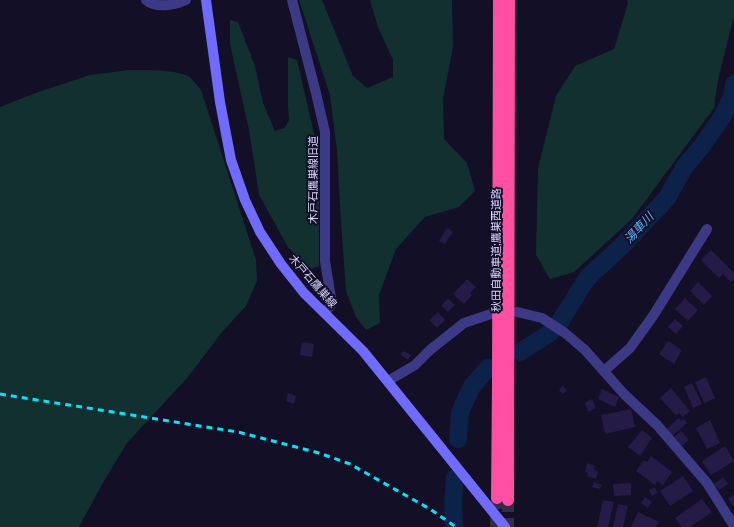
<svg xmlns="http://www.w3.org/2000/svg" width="734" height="527" font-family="Montserrat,'Noto Sans JP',sans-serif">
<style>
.green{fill:#12302f}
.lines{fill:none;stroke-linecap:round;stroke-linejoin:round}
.river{stroke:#0c2248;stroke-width:18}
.building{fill:#241b47}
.highway-tunnel{stroke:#312d47;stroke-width:12;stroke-dasharray:12 6;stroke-linecap:butt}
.street{stroke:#3d3a85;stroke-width:10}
.secondary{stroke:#6f6bff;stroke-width:10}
.highway{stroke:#ff4fa3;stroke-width:12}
.rail{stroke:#00e5ff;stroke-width:3;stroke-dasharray:6 5;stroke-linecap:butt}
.labels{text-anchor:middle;stroke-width:4;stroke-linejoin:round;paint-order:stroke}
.street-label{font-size:11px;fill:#d9d4ff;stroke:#130f26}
.water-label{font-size:12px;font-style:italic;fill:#62b6ff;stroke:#130f26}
</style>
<rect width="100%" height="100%" fill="#130f26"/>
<path class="green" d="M 299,0 L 322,0 L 353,76 L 367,88 L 393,77 L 393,60 L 378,27 L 370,0 L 452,0 L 453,47 L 443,99 L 444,139 L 467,163 L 475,191 L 459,207 L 425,217 L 396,249 L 379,295 L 380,323 L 366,330 L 356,317 L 346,291 L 341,222 L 337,151 L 330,95 Z
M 627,0 L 734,0 L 734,16 L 718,80 L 714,108 L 632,219 L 574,272 L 550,279 L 536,255 L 538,168 L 556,96 L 575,66 L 614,49 L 628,3 Z
M 230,20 L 238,22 L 255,66 L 263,103 L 275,131 L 285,128 L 289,120 L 288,106 L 288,57 L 297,60 L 319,155 L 319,266 L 309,270 L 288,247 L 259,195 L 249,130 L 230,44 Z
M 129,70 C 146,70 172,69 188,76 C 193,79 197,86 201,90 L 256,260 L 257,281 L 246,306 L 222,332 L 188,377 L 127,443 L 104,481 L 79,527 L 0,527 L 0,107 L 38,92 L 90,75 Z"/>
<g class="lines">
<path class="river" d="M 520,352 L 550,333 L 560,322 L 587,278 L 623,245 L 667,198 L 685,166 L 702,146 L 722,117 L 732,97 L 734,84
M 458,439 L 460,412 L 472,386 L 488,368
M 454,527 L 453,502 L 455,478"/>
</g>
<path class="building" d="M 447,228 L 453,232 L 445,244 L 439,241 Z
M 711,250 L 734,273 L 734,279 L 731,282 L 723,274 L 719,278 L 701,260 Z
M 467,279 L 476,287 L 470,293 L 472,295 L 464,304 L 453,294 Z
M 698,282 L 712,296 L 704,305 L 690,291 Z
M 448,298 L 455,305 L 448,312 L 441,306 Z
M 685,298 L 698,310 L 688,321 L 675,309 Z
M 438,312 L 445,320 L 437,328 L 429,320 Z
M 675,319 L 683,326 L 676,334 L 668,327 Z
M 668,341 L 682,350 L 674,364 L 659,354 Z
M 302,342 L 314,344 L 312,357 L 300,355 Z
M 403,351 L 411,355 L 408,360 L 401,355 Z
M 706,377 L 715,398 L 704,403 L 695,382 Z
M 692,383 L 702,404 L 693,408 L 684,387 Z
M 562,386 L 567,390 L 563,394 L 559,390 Z
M 671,388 L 690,411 L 683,417 L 679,413 L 676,416 L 660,398 Z
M 602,389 L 619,397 L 615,407 L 598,399 Z
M 288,393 L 296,396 L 294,404 L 286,401 Z
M 592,399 L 596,408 L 588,412 L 585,403 Z
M 631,409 L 635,427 L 605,434 L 601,415 Z
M 679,418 L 681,421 L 684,419 L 687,423 L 671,437 L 665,430 Z
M 710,420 L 720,443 L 707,449 L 696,428 Z
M 642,430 L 652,438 L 640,456 L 628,447 Z
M 681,431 L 689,440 L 681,447 L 673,438 Z
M 725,446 L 734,461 L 711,475 L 702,461 Z
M 651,456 L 672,472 L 663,485 L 657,481 L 655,485 L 636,471 L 644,460 L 647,462 Z
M 587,463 L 595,466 L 594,470 L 598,471 L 596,479 L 587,476 L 588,473 L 585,472 Z
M 683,476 L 693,491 L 670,506 L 660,491 Z
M 723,477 L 728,484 L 719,490 L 714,484 Z
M 594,482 L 602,485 L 600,489 L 592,487 Z
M 631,483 L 631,495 L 614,496 L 613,484 Z
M 655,487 L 657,493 L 652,496 L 649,490 Z
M 734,494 L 734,507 L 728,499 Z
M 645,497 L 652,502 L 648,508 L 641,503 Z
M 702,499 L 712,512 L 690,527 L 682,527 L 675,518 Z
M 603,500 L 614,502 L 608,527 L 597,527 Z
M 618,504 L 628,506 L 623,527 L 613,527 Z
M 638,512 L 659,522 L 656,527 L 631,527 Z"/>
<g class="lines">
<path class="highway-tunnel" d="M 508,500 L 508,527
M 496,527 L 497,498"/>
<path class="street" d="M 146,0 C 156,9 175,5 186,0
M 292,0 L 316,93 L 325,132 L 325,261 L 332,304 L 324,313
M 517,312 L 542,318 L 565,333 L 585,350 L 624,394 L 657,425 L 707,483 L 734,526
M 604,371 L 630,348 L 653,316 L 707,229
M 388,381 L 415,365 L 430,350 L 464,323 L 491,314"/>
<path class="secondary" d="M 206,0 L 220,102 L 231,160 L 245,200 L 260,232 L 281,264 L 304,293 L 363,351 L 505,527"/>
<path class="highway" d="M 497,498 L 498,384 L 499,0
M 508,500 L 509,0"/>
<path class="rail" d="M 0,394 L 238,432 L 319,453 L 350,464 L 430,509 L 456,527"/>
</g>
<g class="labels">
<g class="street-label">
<text transform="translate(313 180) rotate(-90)" y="4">木戸石鷹巣線旧道</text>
<text transform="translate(496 250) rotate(-90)" y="4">秋田自動車道;鷹巣西道路</text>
<text transform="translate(313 281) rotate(49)" y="4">木戸石鷹巣線</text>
</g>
<g class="water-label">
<text transform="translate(639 228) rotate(-47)" y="4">湯車川</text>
</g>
</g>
</svg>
